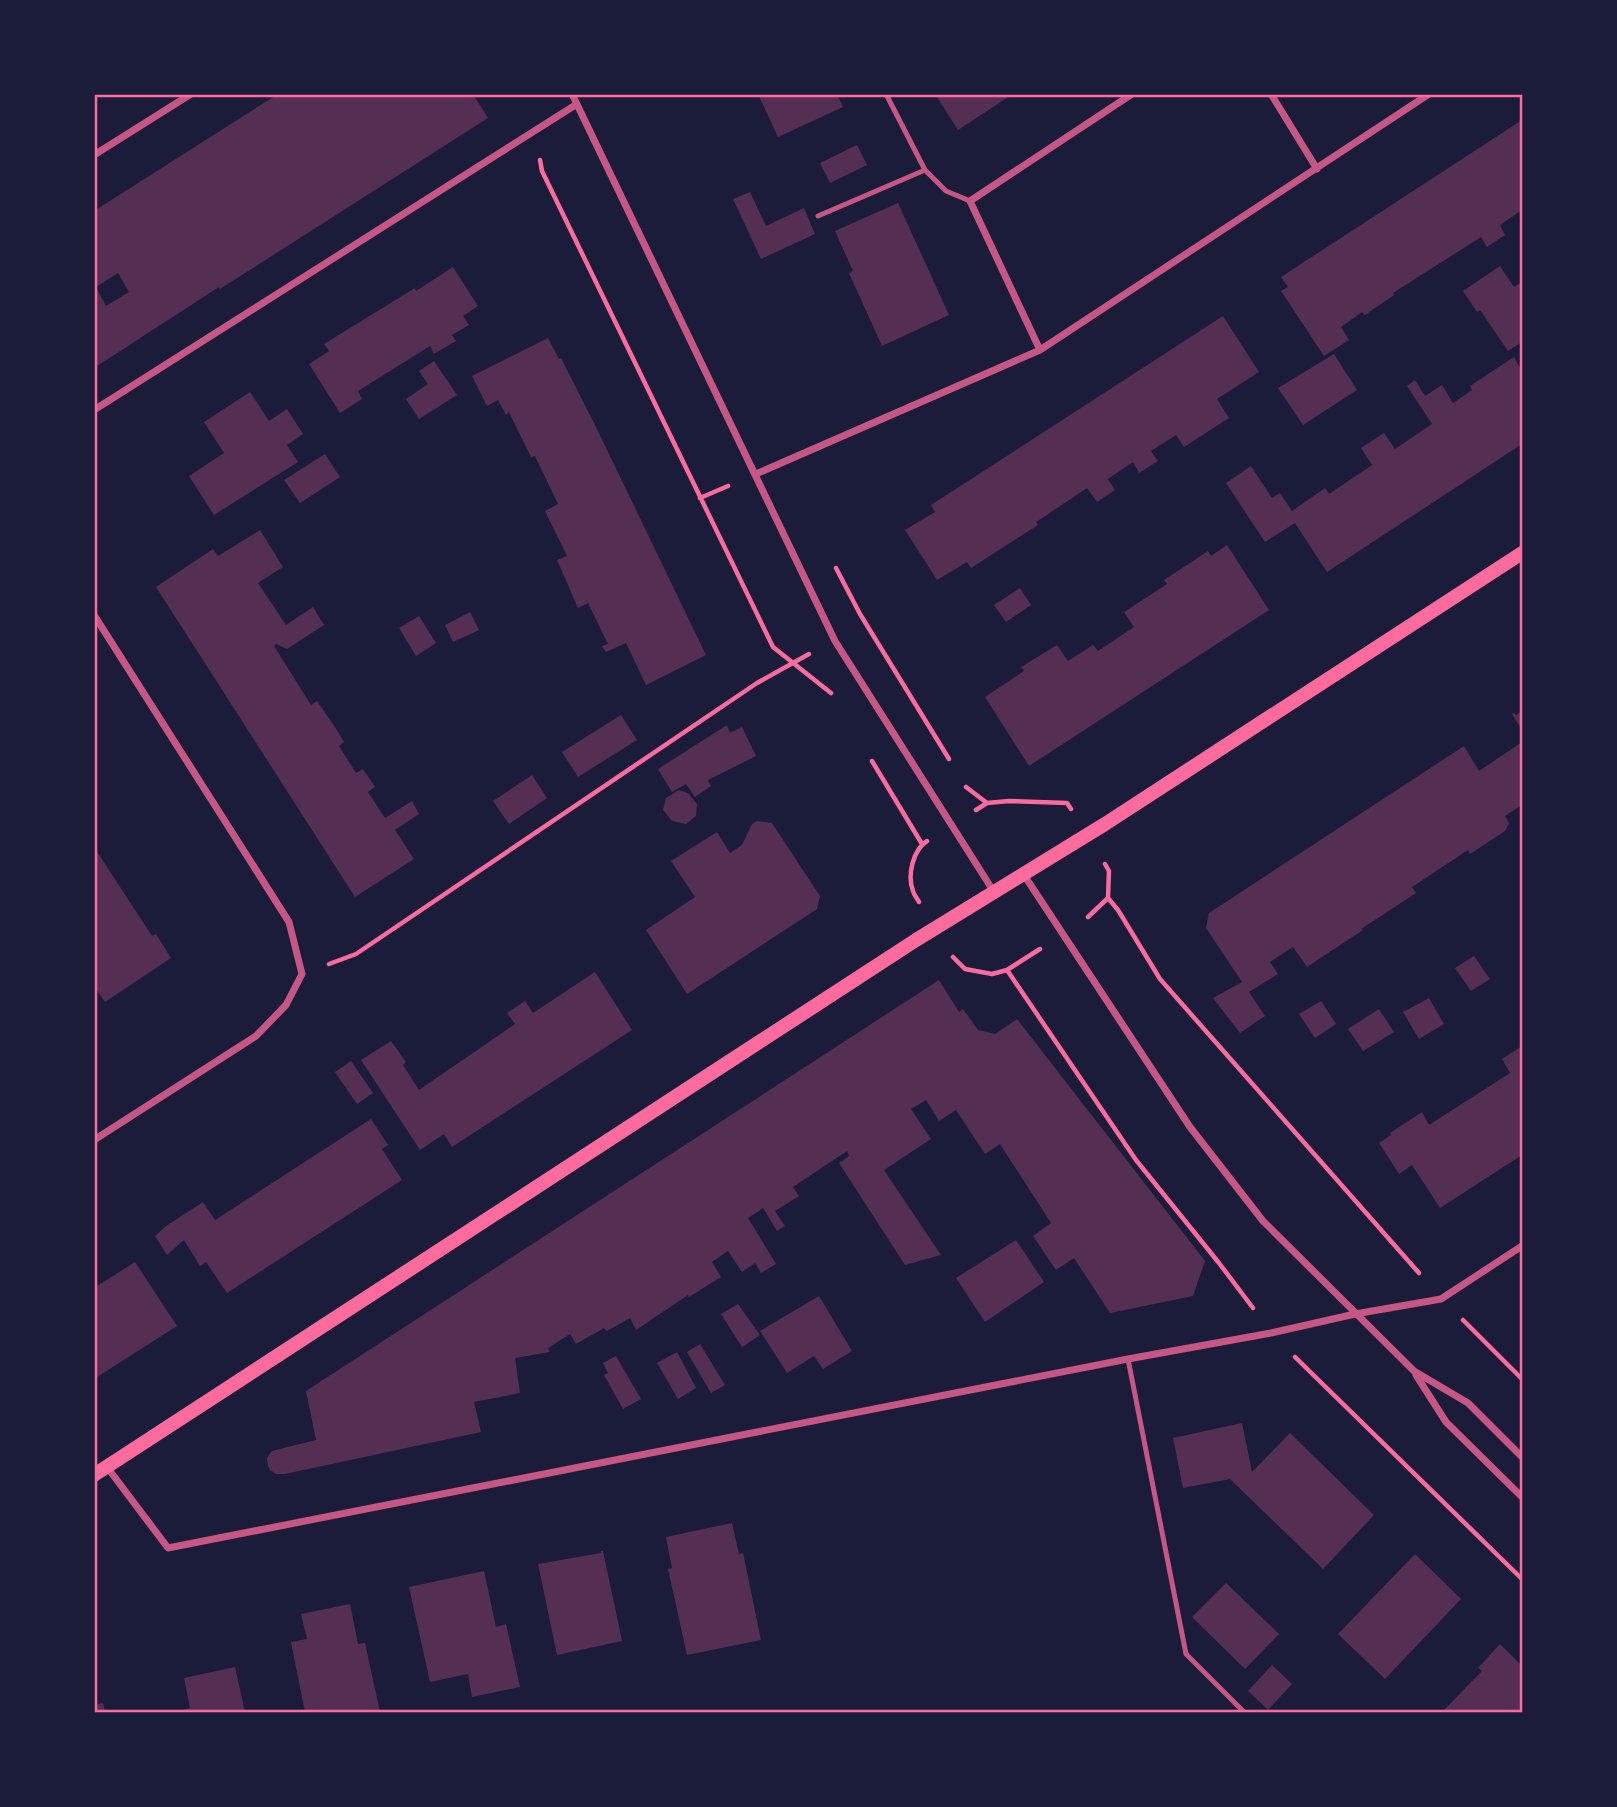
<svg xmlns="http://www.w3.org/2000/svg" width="1617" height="1807" font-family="Barlow,sans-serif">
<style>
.building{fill:#542f53;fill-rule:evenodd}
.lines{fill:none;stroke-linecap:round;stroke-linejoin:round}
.path{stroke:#ff6b9d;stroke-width:4.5}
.service{stroke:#c65784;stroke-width:5}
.minor{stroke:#c65784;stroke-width:7}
.secondary{stroke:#ff6b9d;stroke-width:14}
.neatline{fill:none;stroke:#ff6b9d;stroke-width:2.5}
</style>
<rect width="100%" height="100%" fill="#1b1b3a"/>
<path class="building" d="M 278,94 L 473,94 L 488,118 L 220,289 L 219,287 L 94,368 L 94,211 ZM 118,273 L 129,292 L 106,306 L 96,287 Z
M 758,94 L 837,94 L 843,107 L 778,137 Z
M 935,94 L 1013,94 L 958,130 Z
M 1522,120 L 1522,210 L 1500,225 L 1505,235 L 1487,247 L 1481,237 L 1393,293 L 1394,295 L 1365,315 L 1362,312 L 1341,327 L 1349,340 L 1324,356 L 1281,291 L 1288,287 L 1281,277 Z
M 857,145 L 867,165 L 830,183 L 820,163 Z
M 750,192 L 766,226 L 804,208 L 815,234 L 761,259 L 733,199 Z
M 898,203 L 949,315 L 882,346 L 849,273 L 853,271 L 835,231 Z
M 1500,266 L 1514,287 L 1522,282 L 1522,342 L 1508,351 L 1480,310 L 1477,312 L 1463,291 Z
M 453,267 L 478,306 L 463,316 L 469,325 L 452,335 L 456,341 L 434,354 L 430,346 L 358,391 L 362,399 L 340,413 L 309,364 L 329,351 L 324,344 L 415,288 L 416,291 Z
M 1223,316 L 1259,372 L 1217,399 L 1229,418 L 1184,447 L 1176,435 L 1151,451 L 1158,461 L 1139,473 L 1133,462 L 1108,479 L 1115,490 L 1097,502 L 1087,488 L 1036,522 L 1038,525 L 971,568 L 967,562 L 937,580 L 905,530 L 935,512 L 931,505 Z
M 548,338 L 559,359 L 561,358 L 596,427 L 706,655 L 646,685 L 626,643 L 606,652 L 602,646 L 608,644 L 588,603 L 578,608 L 557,560 L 567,556 L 545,511 L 558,504 L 535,456 L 531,457 L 509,412 L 506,415 L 498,400 L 487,406 L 472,376 Z
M 1334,354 L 1357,390 L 1303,425 L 1278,388 Z
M 1514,357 L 1522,371 L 1522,444 L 1327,572 L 1295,523 L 1265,542 L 1226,483 L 1251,466 L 1272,498 L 1280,493 L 1292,511 L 1325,488 L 1329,494 L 1372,465 L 1361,448 L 1384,433 L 1395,449 L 1432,424 L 1407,386 L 1415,380 L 1425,396 L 1442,385 L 1453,403 L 1472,390 L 1470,386 Z
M 434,361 L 457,395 L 419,419 L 406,399 L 428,384 L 419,371 Z
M 250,392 L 269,421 L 287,409 L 303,434 L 287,445 L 298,462 L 214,515 L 189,476 L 224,453 L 204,422 Z
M 325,454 L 340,477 L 300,503 L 284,480 Z
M 260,530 L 283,567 L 258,583 L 286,625 L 313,607 L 324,625 L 287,649 L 276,644 L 274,646 L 311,705 L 317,701 L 335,727 L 344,742 L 339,746 L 356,773 L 363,769 L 375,787 L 368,792 L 385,818 L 412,801 L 419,814 L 395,830 L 414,859 L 355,897 L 156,587 L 213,549 L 218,556 Z
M 1227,545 L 1269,610 L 1029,766 L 985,697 L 1024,671 L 1021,667 L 1057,645 L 1068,661 L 1093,645 L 1098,651 L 1134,627 L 1124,612 L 1167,584 L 1164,580 L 1208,551 L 1211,556 Z
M 1020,588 L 1031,605 L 1006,622 L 994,605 Z
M 470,612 L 479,630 L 453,642 L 445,625 Z
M 419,616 L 436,643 L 416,656 L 399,628 Z
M 1522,711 L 1522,730 L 1512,714 L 1514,713 L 1516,715 Z
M 621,715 L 637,740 L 578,777 L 562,752 Z
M 727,725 L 730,733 L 742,727 L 756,756 L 708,780 L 711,786 L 695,797 L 686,784 L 672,792 L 658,769 Z
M 1522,742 L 1522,805 L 1505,816 L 1509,823 L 1505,831 L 1470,854 L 1468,850 L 1412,887 L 1416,893 L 1361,929 L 1363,930 L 1307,967 L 1293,947 L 1270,962 L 1278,974 L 1249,992 L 1265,1016 L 1240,1033 L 1213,998 L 1242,982 L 1206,928 L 1209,913 L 1464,746 L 1479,771 Z
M 532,775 L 547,798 L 509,824 L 493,801 Z
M 679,790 L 688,793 L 697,804 L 696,816 L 686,824 L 672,821 L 663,810 L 666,798 Z
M 757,821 L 772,823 L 820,896 L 817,909 L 687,994 L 646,930 L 695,897 L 671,861 L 717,832 L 730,853 L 742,845 L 752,824 Z
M 94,847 L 152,936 L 156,934 L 171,958 L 105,1002 L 94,986 Z
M 1474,956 L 1490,979 L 1471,991 L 1455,968 Z
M 595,972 L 632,1030 L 452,1147 L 444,1134 L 420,1150 L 361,1060 L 391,1041 L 406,1062 L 403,1065 L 419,1090 L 515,1024 L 507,1013 L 525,1001 L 533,1013 Z
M 939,980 L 959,1012 L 963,1009 L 978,1030 L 995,1034 L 1017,1019 L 1205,1261 L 1193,1296 L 1110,1313 L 1074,1258 L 1056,1270 L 1033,1236 L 1051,1223 L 1000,1144 L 985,1154 L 956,1110 L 939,1121 L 926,1100 L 911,1109 L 931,1139 L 884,1170 L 941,1255 L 905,1265 L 839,1163 L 849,1156 L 847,1151 L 793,1187 L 799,1196 L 775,1211 L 785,1226 L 777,1231 L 763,1208 L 748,1218 L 776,1264 L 761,1273 L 755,1263 L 742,1272 L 728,1251 L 712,1262 L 721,1277 L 689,1297 L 688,1295 L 636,1330 L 630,1318 L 607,1331 L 604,1328 L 576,1344 L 570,1334 L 548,1348 L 550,1352 L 515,1358 L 520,1393 L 474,1402 L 481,1432 L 285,1474 L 276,1474 L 270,1470 L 268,1466 L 267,1458 L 272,1451 L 316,1440 L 306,1391 Z
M 1429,998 L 1444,1024 L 1419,1039 L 1403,1012 Z
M 1321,1001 L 1336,1024 L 1315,1038 L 1299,1014 Z
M 1379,1009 L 1394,1032 L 1363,1051 L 1348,1029 Z
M 1522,1046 L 1522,1155 L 1440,1208 L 1412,1165 L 1399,1174 L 1379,1143 L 1391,1135 L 1390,1133 L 1422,1112 L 1429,1125 L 1510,1073 L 1502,1059 Z
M 351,1061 L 373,1093 L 357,1104 L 335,1072 Z
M 371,1119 L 388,1145 L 382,1149 L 402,1180 L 227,1293 L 206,1262 L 200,1266 L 184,1240 L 167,1255 L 155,1236 L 166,1226 L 203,1202 L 215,1220 Z
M 1016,1240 L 1044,1282 L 985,1322 L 956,1278 Z
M 135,1262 L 177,1326 L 94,1379 L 94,1288 Z
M 819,1296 L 852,1351 L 823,1369 L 814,1356 L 787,1373 L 760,1331 Z
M 738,1304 L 760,1335 L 742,1347 L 721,1314 Z
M 700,1344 L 725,1385 L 711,1393 L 687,1352 Z
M 677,1352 L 696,1388 L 678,1399 L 657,1363 Z
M 616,1356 L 641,1399 L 623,1409 L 604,1375 L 608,1373 L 603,1363 Z
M 1242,1423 L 1252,1472 L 1290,1433 L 1374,1515 L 1323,1569 L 1230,1479 L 1183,1488 L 1173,1438 Z
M 732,1523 L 739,1554 L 743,1553 L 761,1640 L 687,1655 L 668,1569 L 672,1568 L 666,1537 Z
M 601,1551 L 603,1551 L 622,1641 L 557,1655 L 538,1564 L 601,1553 Z
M 1415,1554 L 1461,1599 L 1385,1679 L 1338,1634 Z
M 484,1571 L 496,1627 L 506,1624 L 520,1687 L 472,1697 L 468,1674 L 430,1682 L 409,1587 Z
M 1226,1583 L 1279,1634 L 1245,1669 L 1192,1617 Z
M 350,1604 L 358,1644 L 365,1643 L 380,1712 L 305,1712 L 291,1642 L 307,1639 L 301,1614 Z
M 1500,1644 L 1522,1666 L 1522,1712 L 1442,1712 L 1482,1671 L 1478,1668 Z
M 1272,1665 L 1292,1684 L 1268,1710 L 1248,1691 Z
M 235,1667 L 245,1712 L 175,1712 L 190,1708 L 184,1678 Z
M 103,1703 L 105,1712 L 94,1712 L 94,1705 Z"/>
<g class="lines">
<path class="path" d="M 540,160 L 542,171 L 773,647 L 831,693
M 700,498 L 728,486
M 836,568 L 860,614 L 949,759
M 872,761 L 922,844
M 966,787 L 987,803
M 976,810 L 987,803 L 1009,801 L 1067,803 L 1071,809
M 1105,864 L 1109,871 L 1108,898 L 1118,910 L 1160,979 L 1419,1273
M 919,902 C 917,898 914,895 913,891 C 907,875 913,850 927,841
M 1088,917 L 1108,898
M 953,957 L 965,969 L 992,974 L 1007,970 L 1040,949
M 329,964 L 356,954 L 757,683 L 809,654
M 1007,970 L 1136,1160 L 1219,1263 L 1253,1308
M 1463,1320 L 1522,1379
M 1295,1357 L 1522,1579"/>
<path class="service" d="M 886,94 L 925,170 L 946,191 L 970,201
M 818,216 L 925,170
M 1128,1359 L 1186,1654 L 1245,1713"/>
<path class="minor" d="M 572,94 L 835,641 L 994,892
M 1271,94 L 1317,169
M 94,155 L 191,94
M 1040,350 L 970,201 L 1132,94
M 94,410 L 577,104
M 756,474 L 1040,350 L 1429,94
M 94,615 L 289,922 L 302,974 L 286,1005 L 256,1036 L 94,1140
M 1024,875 L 1190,1127 L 1263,1221 L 1414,1371 L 1468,1403 L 1522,1457
M 1416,1375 L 1446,1422 L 1522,1497
M 107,1467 L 168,1548 L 1128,1359 L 1271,1333 L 1355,1314 L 1441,1299 L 1522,1246"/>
<path class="secondary" d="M 94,1475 L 916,940 L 1105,824 L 1522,553"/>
</g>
<rect width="1617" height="1807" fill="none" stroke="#1b1b3a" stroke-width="192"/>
<rect x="96" y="96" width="1425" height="1615" class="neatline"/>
</svg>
